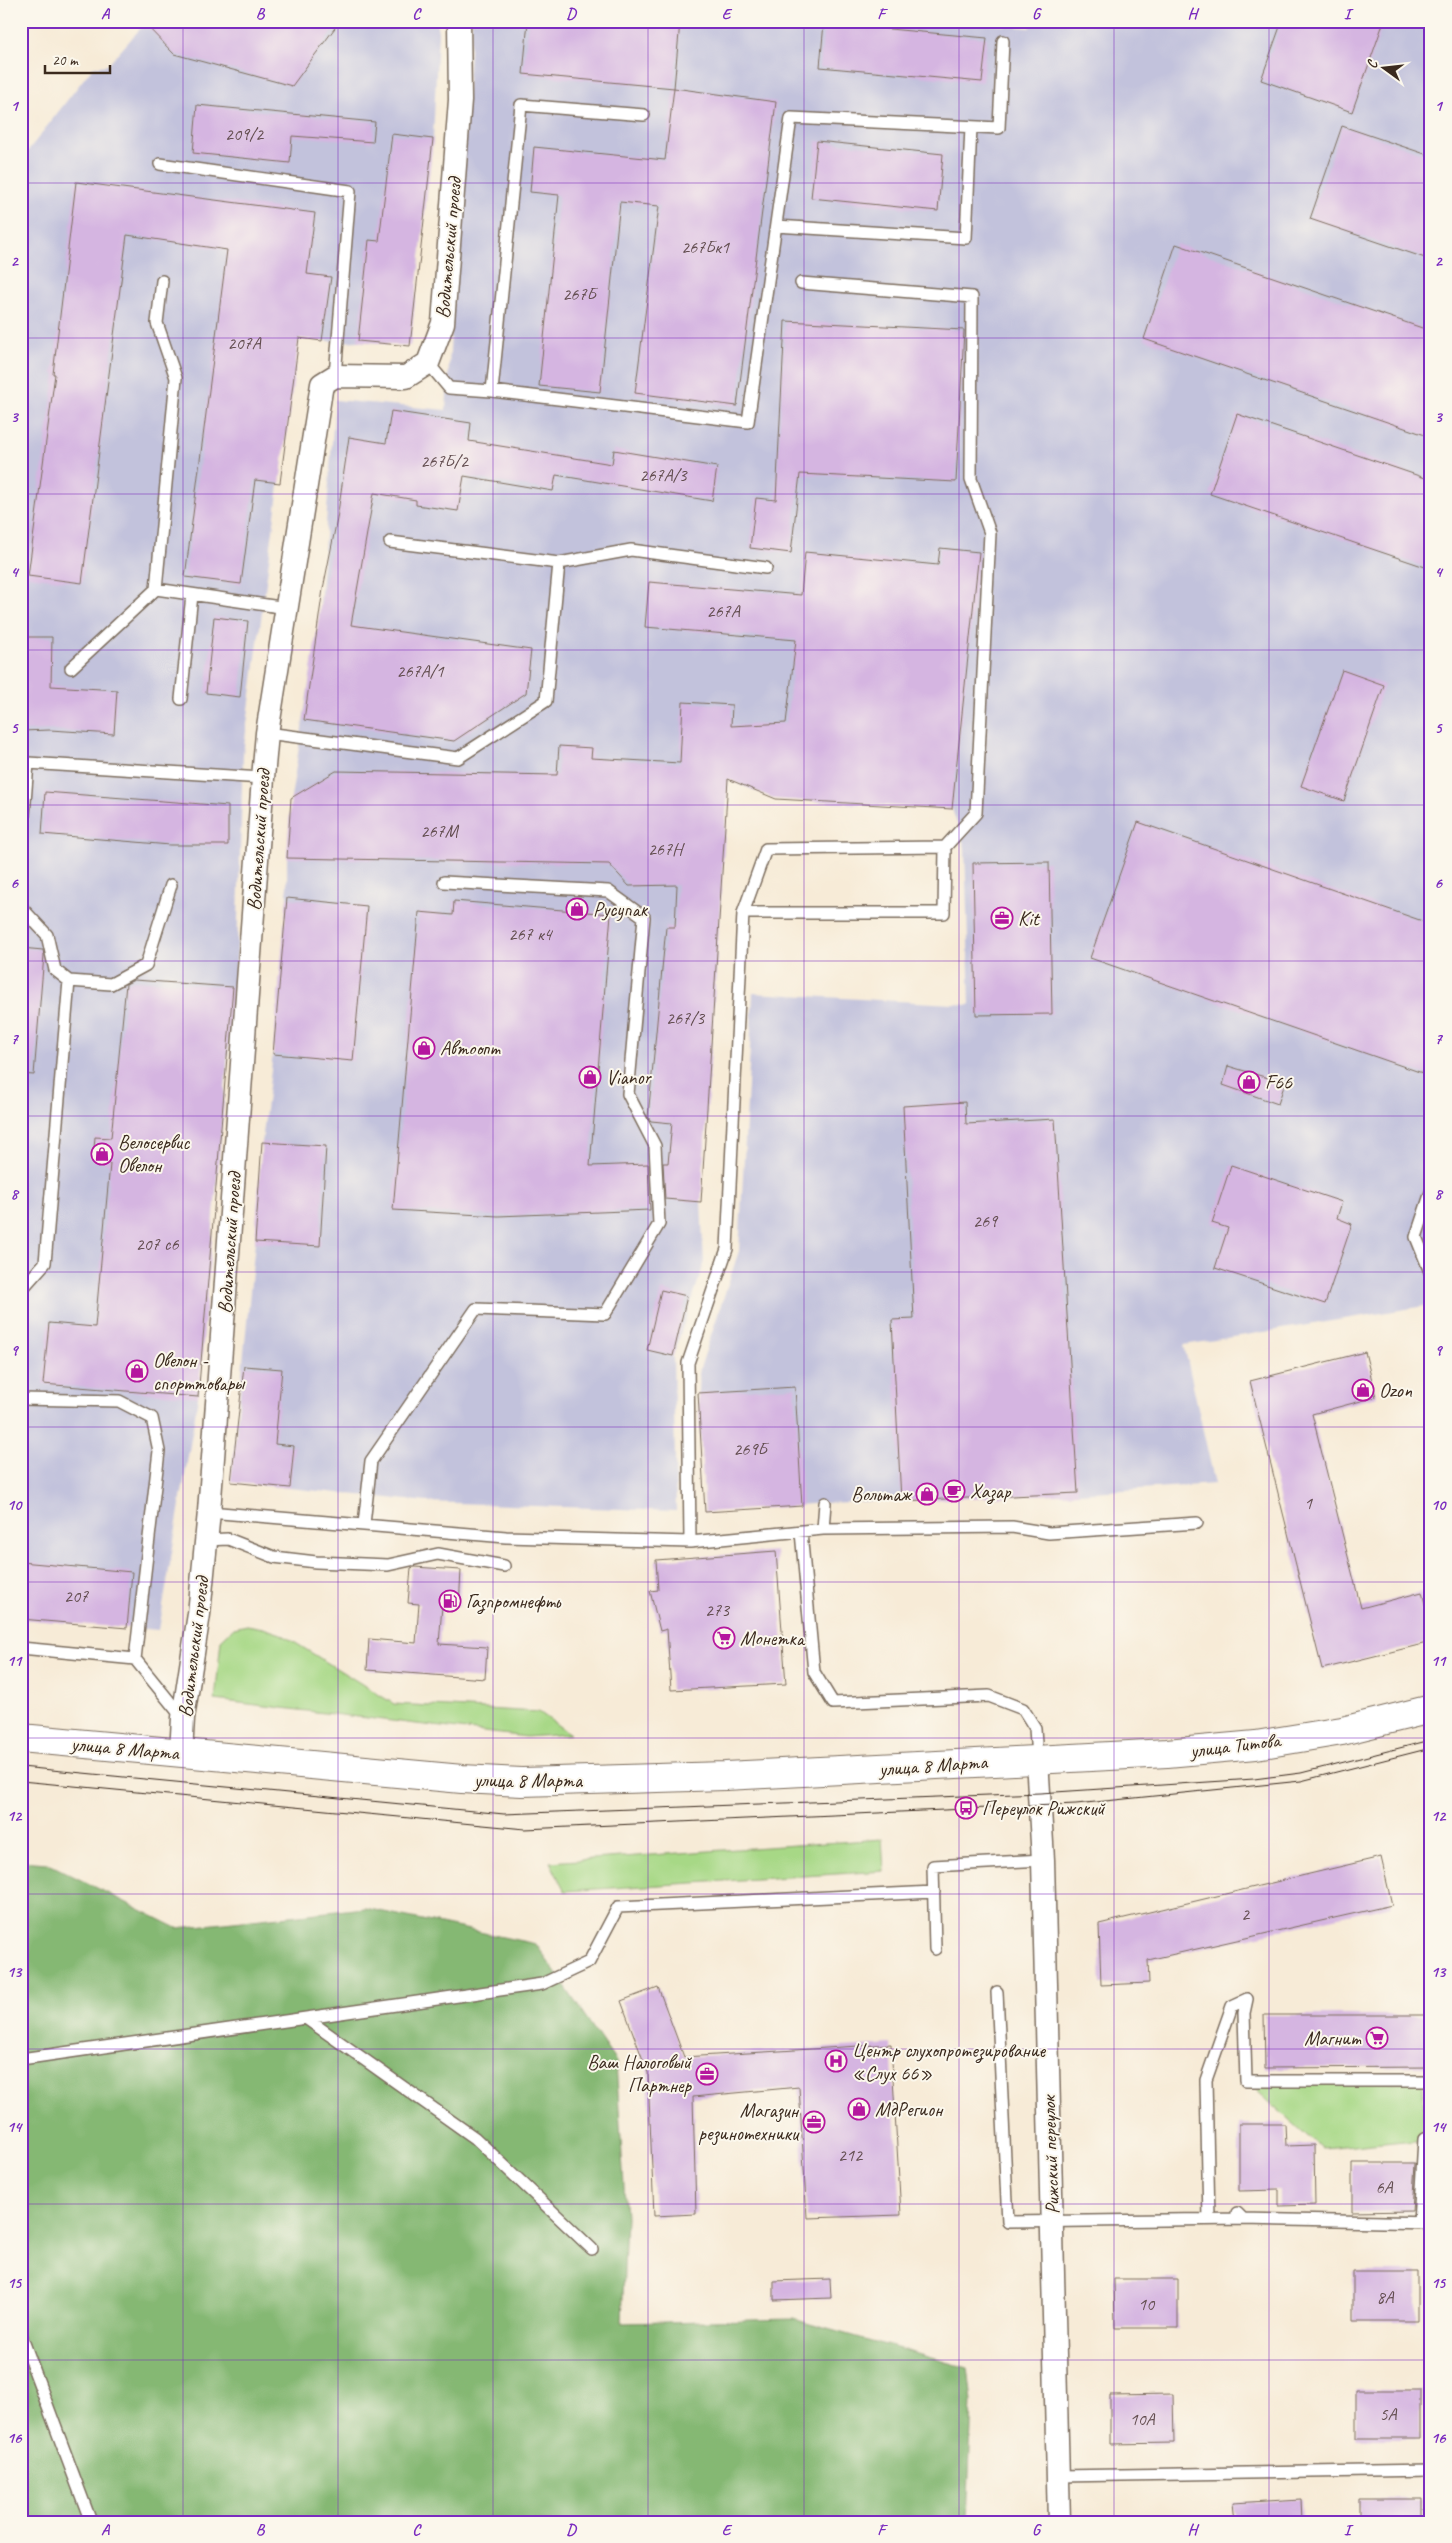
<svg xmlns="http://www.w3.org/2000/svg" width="1452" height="2543" font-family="Caveat,sans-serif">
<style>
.industrial{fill:#c2c2dc}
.green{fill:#a7d886;stroke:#718152}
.forest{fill:#85b873;stroke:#607148}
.building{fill:#d5b5e1}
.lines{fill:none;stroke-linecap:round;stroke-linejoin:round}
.lane-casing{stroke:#7d6e5f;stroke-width:14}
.street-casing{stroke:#7d6e5f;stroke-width:25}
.primary-casing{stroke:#7d6e5f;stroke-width:30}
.lane{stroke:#fff;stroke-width:11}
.street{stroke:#fff;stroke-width:22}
.primary{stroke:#fff;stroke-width:28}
.tram{stroke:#3b2a1e;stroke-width:1}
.grid{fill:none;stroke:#7b2cbf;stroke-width:1;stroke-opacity:0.55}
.labels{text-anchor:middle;stroke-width:4;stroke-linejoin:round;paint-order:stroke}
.number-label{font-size:18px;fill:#624d4f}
.street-label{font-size:20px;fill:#3b2a1e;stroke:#fbf7ec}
.poi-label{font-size:20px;fill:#3b2a1e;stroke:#fbf7ec;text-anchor:start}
.neatline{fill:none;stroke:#7b2cbf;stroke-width:2}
.grid-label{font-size:16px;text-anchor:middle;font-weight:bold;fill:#7b2cbf}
</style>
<rect width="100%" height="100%" fill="#fbf7ec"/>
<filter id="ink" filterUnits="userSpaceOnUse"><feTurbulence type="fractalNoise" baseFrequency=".02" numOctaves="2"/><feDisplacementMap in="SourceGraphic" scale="10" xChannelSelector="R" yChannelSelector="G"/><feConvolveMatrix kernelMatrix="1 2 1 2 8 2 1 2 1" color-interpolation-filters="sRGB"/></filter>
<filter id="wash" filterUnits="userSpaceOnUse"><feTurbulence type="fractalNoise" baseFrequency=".0096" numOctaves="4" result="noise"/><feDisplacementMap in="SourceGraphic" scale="20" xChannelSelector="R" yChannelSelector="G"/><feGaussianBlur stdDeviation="1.12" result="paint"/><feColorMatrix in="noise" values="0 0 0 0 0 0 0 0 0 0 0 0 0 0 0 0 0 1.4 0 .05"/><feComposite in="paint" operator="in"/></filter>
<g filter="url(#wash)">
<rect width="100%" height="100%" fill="#f7ebd7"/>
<path class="industrial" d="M 147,21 L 436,21 L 438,32 L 433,139 L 410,346 L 358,341 L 337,342 L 300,338 L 298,344 L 243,754 L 237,951 L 198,1397 L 159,1630 L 21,1619 L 21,196 L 24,156 L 93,67 L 108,65 Z
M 472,21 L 714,21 L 784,30 L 797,21 L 952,21 L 1030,28 L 1031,21 L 1431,21 L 1431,1305 L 1184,1345 L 1215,1484 L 1078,1493 L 825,1503 L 705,1512 L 698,1393 L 699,1371 L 739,1251 L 753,993 L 970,1005 L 965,847 L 952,809 L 776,799 L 738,784 L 729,767 L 701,1202 L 704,1264 L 673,1356 L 676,1511 L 427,1502 L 231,1482 L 255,1242 L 262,1142 L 273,1054 L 287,898 L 287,858 L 291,798 L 319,620 L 335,400 L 446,410 Z"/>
<path class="green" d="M 247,1625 L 263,1628 L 281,1634 L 394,1704 L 539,1712 L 570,1734 L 526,1737 L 215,1700 L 221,1640 L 234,1628 Z
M 882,1839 L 884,1871 L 565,1891 L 550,1862 Z
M 1246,2081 L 1423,2081 L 1424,2138 L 1431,2139 L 1431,2191 L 1424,2139 L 1322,2149 Z"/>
<path class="forest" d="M 21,1861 L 47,1863 L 177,1928 L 365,1908 L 536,1944 L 616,2062 L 626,2217 L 622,2323 L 793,2319 L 968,2368 L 972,2402 L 967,2522 L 21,2522 Z"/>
<g id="blocks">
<path class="building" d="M 142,21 L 340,21 L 292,86 L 174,54 Z
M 528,21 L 680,22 L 674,88 L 523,74 Z
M 1282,21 L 1384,21 L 1352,112 L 1261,80 Z
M 824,23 L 987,38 L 982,82 L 820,67 Z
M 674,88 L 776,102 L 737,406 L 635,393 L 659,206 L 620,202 L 600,392 L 539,386 L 559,195 L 530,192 L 534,147 L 665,160 Z
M 197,105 L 375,122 L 373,142 L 292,136 L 290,163 L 193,153 Z
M 1342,126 L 1431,156 L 1431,260 L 1310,219 Z
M 392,134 L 433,139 L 410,346 L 358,341 L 369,240 L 379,241 Z
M 817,141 L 943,154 L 938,211 L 811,198 Z
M 76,182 L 315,213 L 307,274 L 331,277 L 322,341 L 299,338 L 280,483 L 255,480 L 241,584 L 185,577 L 227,250 L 127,235 L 82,583 L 28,576 L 55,374 L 53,374 Z
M 1176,244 L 1431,331 L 1431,437 L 1144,339 Z
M 785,321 L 964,330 L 956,482 L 800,474 L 791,553 L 750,548 L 756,498 L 776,500 Z
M 391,411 L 471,423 L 469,441 L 612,464 L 614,450 L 717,467 L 712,501 L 556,475 L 553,491 L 464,476 L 458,511 L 416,505 L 416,500 L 374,493 L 351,625 L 531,650 L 526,693 L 454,741 L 304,720 L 323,589 L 337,519 L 349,437 L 386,443 Z
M 1237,414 L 1431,480 L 1431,569 L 1210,494 Z
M 940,548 L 979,552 L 952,809 L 776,799 L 728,779 L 701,1202 L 665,1199 L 663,1163 L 668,1163 L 672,1123 L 651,1121 L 648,1117 L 666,927 L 675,927 L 677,885 L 629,886 L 609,864 L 287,858 L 291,798 L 336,771 L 557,775 L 559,746 L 592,748 L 591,758 L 680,763 L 683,702 L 732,705 L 731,726 L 786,723 L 796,640 L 645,627 L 649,582 L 801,595 L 805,552 L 938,565 Z
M 214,617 L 248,621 L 240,697 L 206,693 Z
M 21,637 L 52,637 L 51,686 L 117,690 L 114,734 L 50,730 L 21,731 Z
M 1342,670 L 1384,685 L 1344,801 L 1301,786 Z
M 45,792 L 228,806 L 228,845 L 170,845 L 42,834 Z
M 1138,822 L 1431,924 L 1431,1076 L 1090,958 Z
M 1049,862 L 1052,1014 L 976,1015 L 973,863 Z
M 287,898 L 367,906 L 353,1061 L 273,1054 Z
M 454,901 L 611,914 L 590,1166 L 648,1164 L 650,1210 L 498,1216 L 393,1210 L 419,912 L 453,915 Z
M 21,948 L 43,950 L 44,955 L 34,1075 L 21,1074 Z
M 134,980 L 233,987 L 198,1397 L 43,1384 L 49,1323 L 95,1327 L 110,1164 L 93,1160 L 95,1137 L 111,1138 L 126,984 Z
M 1228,1066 L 1285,1083 L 1278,1104 L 1223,1085 Z
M 965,1102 L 966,1124 L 1055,1119 L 1078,1493 L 901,1501 L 892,1320 L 914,1319 L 903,1106 Z
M 262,1142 L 326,1146 L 320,1246 L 255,1242 Z
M 1231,1165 L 1342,1202 L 1337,1218 L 1352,1224 L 1325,1304 L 1215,1268 L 1228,1228 L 1212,1223 Z
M 661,1290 L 687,1296 L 673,1356 L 647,1350 Z
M 1365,1352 L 1376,1397 L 1312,1414 L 1361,1608 L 1422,1592 L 1428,1616 L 1431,1616 L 1431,1642 L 1322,1669 L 1250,1381 Z
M 244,1366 L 282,1369 L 275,1444 L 294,1446 L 290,1488 L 231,1482 Z
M 795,1387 L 802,1506 L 705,1512 L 698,1393 Z
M 776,1551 L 786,1684 L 671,1690 L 667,1629 L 660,1631 L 650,1591 L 658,1590 L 656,1560 Z
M 21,1562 L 132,1572 L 127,1628 L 21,1619 Z
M 414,1567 L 461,1570 L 459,1607 L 442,1606 L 439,1644 L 487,1647 L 485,1679 L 367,1670 L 369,1639 L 416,1643 L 419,1604 L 408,1603 L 411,1568 Z
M 1381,1857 L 1392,1905 L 1148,1960 L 1149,1983 L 1101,1985 L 1099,1924 Z
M 658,1987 L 684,2057 L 891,2044 L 901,2215 L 807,2218 L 799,2087 L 693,2097 L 696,2214 L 654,2216 L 648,2073 L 621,2001 Z
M 1264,2015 L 1431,2015 L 1431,2067 L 1265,2068 Z
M 1239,2124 L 1285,2124 L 1286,2146 L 1314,2145 L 1315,2205 L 1279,2206 L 1279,2190 L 1239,2191 Z
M 1352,2163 L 1415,2163 L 1412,2211 L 1352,2212 Z
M 1353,2272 L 1417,2272 L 1417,2321 L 1353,2321 Z
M 830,2279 L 831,2298 L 774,2300 L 774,2281 Z
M 1114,2279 L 1178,2279 L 1178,2328 L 1115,2328 Z
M 1356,2390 L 1420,2390 L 1420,2439 L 1356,2439 Z
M 1173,2394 L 1174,2443 L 1110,2444 L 1110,2395 Z
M 1301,2499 L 1302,2522 L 1235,2522 L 1233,2503 Z
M 1359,2499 L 1423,2499 L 1423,2522 L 1359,2522 Z"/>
</g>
</g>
<g filter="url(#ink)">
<use href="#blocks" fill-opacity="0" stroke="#7d6e5f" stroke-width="1"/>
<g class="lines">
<g class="lane-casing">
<path id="lane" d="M 160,164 L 350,191 L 335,376
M 776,226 L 966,238 L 971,127
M 428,363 L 449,388 L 492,391 L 748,422 L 791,118 L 999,128 L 1003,41
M 492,391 L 521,105 L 644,115
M 559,563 L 631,550 L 766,568
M 156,589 L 176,378 L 157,323 L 162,281
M 71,668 L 156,589 L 287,608
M 181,699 L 192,595
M 267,733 L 458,758 L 546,701 L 559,563 L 390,542
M 21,854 L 28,763 L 263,778
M 21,907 L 47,935 L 55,970 L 69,981 L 45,1263 L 21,1290
M 743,913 L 766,849 L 945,847
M 69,981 L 111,984 L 146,965 L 171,885
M 1431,1192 L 1416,1237 L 1431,1274
M 21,1399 L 119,1401 L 152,1418 L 159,1451 L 135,1659
M 209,1512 L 506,1537 L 690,1542 L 823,1529 L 1012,1527 L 1049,1533 L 1197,1523
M 364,1524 L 371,1461 L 476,1309 L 605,1314 L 659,1224 L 655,1146 L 628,1094 L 644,917 L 608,891 L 444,882
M 823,1529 L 825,1503
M 801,1532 L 814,1672 L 833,1703 L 989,1696 L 1023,1709 L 1035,1728 L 1037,1759
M 206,1540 L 228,1539 L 274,1557 L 316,1562 L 388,1565 L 438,1554 L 504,1566
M 690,1542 L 688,1363 L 727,1249 L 743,913 L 944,913 L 945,847 L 976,813 L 990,533 L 971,479 L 972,297 L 801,283
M 21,1648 L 135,1659 L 182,1717
M 935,1949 L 933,1866 L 1043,1860
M 997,1992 L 1008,2222 L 1243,2219 L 1237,2213
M 1247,1999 L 1244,2013 L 1246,2081 L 1431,2081
M 307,2019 L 475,2138 L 592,2249
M 21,2059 L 542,1984 L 589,1962 L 618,1907 L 934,1892
M 1209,2219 L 1206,2080 L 1232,2006 L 1247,1999
M 1243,2219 L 1431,2223
M 1419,2223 L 1424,2139
M 21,2335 L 91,2522
M 1059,2476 L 1431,2470"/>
</g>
<g class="street-casing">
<path id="street" d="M 181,1753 L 183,1718 L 199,1614 L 209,1512 L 263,778 L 267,733 L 322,384 L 335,376 L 406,377 L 428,363 L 443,323 L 460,100 L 459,21
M 1037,1759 L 1043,1860 L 1059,2522"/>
</g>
<g class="primary-casing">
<path id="primary" d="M 21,1738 L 462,1779 L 522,1782 L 725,1776 L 1167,1753 L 1256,1745 L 1342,1731 L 1431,1709"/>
</g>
<use href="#lane" class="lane"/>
<use href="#street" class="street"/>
<use href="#primary" class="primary"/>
<path class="tram" d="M 21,1767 L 504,1814 L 1040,1793 L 1254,1779 L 1301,1773 L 1431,1740
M 21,1781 L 525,1829 L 1076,1804 L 1301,1781 L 1431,1748"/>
</g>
</g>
<path class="grid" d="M 183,21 L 183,2522M 338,21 L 338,2522M 493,21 L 493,2522M 648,21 L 648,2522M 804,21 L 804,2522M 959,21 L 959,2522M 1114,21 L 1114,2522M 1269,21 L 1269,2522M 21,183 L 1431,183M 21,338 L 1431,338M 21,494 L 1431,494M 21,650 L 1431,650M 21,805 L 1431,805M 21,961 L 1431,961M 21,1116 L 1431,1116M 21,1272 L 1431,1272M 21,1427 L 1431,1427M 21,1582 L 1431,1582M 21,1738 L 1431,1738M 21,1894 L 1431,1894M 21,2049 L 1431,2049M 21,2204 L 1431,2204M 21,2360 L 1431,2360"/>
<defs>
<g id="shop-ring" transform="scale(1.125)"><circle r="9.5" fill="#fbf7ec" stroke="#b5179e" stroke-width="1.5"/><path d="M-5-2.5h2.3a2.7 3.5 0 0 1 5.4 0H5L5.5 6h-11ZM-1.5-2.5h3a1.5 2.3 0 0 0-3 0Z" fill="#b5179e"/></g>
<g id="office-ring" transform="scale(1.125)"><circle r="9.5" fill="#fbf7ec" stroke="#b5179e" stroke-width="1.5"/><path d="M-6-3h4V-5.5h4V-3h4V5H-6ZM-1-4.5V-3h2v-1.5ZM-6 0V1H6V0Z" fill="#b5179e"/></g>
<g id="cafe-ring" transform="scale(1.125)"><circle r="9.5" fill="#fbf7ec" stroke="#b5179e" stroke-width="1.5"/><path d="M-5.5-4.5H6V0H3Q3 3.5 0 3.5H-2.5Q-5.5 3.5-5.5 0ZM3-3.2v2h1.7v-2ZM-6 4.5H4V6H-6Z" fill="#b5179e"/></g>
<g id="fuel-ring" transform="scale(1.125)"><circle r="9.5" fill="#fbf7ec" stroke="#b5179e" stroke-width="1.5"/><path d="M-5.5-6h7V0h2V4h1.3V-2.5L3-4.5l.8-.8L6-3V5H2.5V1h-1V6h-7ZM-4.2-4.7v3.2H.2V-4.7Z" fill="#b5179e"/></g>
<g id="supermarket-ring" transform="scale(1.125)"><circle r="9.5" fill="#fbf7ec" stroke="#b5179e" stroke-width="1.5"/><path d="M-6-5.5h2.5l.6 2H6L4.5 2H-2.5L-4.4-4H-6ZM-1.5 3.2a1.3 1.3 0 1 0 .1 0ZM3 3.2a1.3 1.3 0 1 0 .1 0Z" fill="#b5179e"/></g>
<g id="bus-ring" transform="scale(1.125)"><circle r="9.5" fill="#fbf7ec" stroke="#b5179e" stroke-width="1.5"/><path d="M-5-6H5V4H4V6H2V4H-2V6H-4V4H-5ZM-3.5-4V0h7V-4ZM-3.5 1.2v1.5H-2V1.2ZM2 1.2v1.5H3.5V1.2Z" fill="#b5179e"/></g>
<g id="hospital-ring" transform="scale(1.125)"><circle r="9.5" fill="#fbf7ec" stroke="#b5179e" stroke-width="1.5"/><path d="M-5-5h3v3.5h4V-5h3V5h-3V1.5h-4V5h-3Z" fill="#b5179e"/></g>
</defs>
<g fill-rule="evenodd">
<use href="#shop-ring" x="577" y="909"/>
<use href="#office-ring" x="1002" y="918"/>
<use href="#shop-ring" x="424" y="1048"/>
<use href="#shop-ring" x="590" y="1077"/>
<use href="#shop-ring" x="1249" y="1082"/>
<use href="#shop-ring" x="102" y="1154"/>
<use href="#shop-ring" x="137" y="1371"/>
<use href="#shop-ring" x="1363" y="1390"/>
<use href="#cafe-ring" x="954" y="1491"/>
<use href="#shop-ring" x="927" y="1494"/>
<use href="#fuel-ring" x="450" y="1601"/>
<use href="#supermarket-ring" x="724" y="1638"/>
<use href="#bus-ring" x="966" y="1808"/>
<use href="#supermarket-ring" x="1377" y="2038"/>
<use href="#hospital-ring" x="836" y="2061"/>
<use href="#office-ring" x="707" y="2074"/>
<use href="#shop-ring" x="859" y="2109"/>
<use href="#office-ring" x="814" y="2122"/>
</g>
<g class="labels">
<g class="number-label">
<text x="244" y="140">209/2</text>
<text x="705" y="253">267Бк1</text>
<text x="579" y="300">267Б</text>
<text x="244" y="349">207А</text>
<text x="444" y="467">267Б/2</text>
<text x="663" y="481">267А/3</text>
<text x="723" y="617">267А</text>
<text x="420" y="677">267А/1</text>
<text x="439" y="837">267М</text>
<text x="665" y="855">267Н</text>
<text x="530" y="940">267 к4</text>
<text x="685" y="1024">267/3</text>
<text x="985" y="1227">269</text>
<text x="157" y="1250">207 с6</text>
<text x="750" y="1455">269Б</text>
<text x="1308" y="1509">1</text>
<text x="76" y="1602">207</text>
<text x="717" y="1616">273</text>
<text x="1245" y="1920">2</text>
<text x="850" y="2161">212</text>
<text x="1384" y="2193">6А</text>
<text x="1385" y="2303">8А</text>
<text x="1146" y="2310">10</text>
<text x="1388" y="2420">5А</text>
<text x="1142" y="2425">10А</text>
</g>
<g class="street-label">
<text transform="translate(448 248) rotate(-85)" y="7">Водительский проезд</text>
<text transform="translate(258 840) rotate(-86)" y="7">Водительский проезд</text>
<text transform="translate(229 1243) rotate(-86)" y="7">Водительский проезд</text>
<text transform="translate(193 1647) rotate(-83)" y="7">Водительский проезд</text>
<text transform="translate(1235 1745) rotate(-7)" y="7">улица Титова</text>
<text transform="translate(125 1748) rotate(5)" y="7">улица 8 Марта</text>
<text transform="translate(933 1765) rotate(-4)" y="7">улица 8 Марта</text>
<text x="528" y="1787">улица 8 Марта</text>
<text transform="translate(1050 2155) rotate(-92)" y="7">Рижский переулок</text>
</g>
<g class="poi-label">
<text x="593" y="916">Русупак</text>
<text x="1018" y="925">Kit</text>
<text x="440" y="1055">Автоопт</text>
<text x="606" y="1084">Vianor</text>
<text x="1265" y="1089">F66</text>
<text x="118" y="1149">Велосервис<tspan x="118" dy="23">Овелон</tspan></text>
<text x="153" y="1367">Овелон -<tspan x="153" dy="23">спорттовары</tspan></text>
<text x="1379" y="1397">Ozon</text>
<text x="970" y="1498">Хазар</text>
<text x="911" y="1501" text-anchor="end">Вольтаж</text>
<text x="466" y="1608">Газпромнефть</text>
<text x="740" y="1645">Монетка</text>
<text x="982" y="1815">Переулок Рижский</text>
<text x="1361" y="2045" text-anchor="end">Магнит</text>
<text x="852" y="2057">Центр слухопротезирование<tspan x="852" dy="23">«Слух 66»</tspan></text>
<text x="691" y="2069" text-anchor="end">Ваш Налоговый<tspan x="691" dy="23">Партнер</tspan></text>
<text x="875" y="2116">МдРегион</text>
<text x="798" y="2117" text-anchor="end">Магазин<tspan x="798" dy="23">резинотехники</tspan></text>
</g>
</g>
<rect width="1452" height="2543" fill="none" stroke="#fbf7ec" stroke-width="55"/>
<g transform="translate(1384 68) rotate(285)" stroke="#fbf7ec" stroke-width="4" paint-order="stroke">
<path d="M0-4L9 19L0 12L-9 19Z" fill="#3b2a1e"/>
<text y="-8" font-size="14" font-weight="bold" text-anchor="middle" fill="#3b2a1e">С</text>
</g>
<path d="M45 65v8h65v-8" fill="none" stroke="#3b2a1e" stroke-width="2.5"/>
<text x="52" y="65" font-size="15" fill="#3b2a1e" stroke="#fbf7ec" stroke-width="4" paint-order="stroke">20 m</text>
<rect x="28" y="28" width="1396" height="2488" class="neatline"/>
<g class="grid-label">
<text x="105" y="19">A</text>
<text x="260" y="19">B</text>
<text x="416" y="19">C</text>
<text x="571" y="19">D</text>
<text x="726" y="19">E</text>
<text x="881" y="19">F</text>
<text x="1036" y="19">G</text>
<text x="1192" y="19">H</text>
<text x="1347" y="19">I</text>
<text x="14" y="111">1</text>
<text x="1438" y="111">1</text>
<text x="14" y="266">2</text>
<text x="1438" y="266">2</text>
<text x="14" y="422">3</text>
<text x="1438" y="422">3</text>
<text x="14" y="577">4</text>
<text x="1438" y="577">4</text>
<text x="14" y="733">5</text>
<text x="1438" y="733">5</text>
<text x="14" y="888">6</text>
<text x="1438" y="888">6</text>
<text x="14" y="1044">7</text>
<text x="1438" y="1044">7</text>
<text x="14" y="1199">8</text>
<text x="1438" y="1199">8</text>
<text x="14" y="1355">9</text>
<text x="1438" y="1355">9</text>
<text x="14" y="1510">10</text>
<text x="1438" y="1510">10</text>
<text x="14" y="1666">11</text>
<text x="1438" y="1666">11</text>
<text x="14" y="1821">12</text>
<text x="1438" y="1821">12</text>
<text x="14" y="1977">13</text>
<text x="1438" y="1977">13</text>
<text x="14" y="2132">14</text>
<text x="1438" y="2132">14</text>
<text x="14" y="2288">15</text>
<text x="1438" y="2288">15</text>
<text x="14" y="2443">16</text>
<text x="1438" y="2443">16</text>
<text x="105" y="2535">A</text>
<text x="260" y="2535">B</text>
<text x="416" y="2535">C</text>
<text x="571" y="2535">D</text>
<text x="726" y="2535">E</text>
<text x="881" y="2535">F</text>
<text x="1036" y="2535">G</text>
<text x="1192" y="2535">H</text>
<text x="1347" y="2535">I</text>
</g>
</svg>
